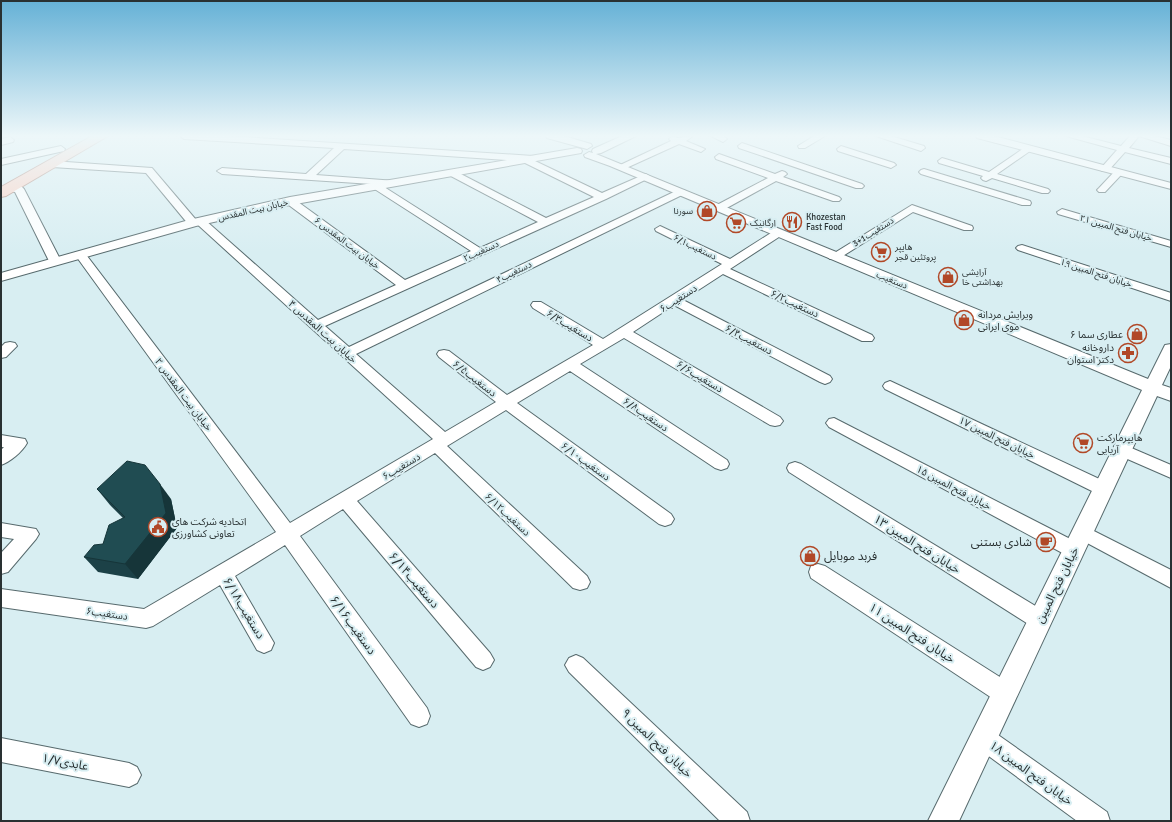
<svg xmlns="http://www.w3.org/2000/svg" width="1172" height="822" font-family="Signika,'Noto Sans Arabic',sans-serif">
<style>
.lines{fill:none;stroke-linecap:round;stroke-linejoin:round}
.minor-casing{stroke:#576a6d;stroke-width:2}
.tertiary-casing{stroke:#576a6d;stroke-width:2}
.primary-casing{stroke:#b0877a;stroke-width:2}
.minor{fill:#fff;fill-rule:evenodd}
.tertiary{fill:#fff;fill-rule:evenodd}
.primary{fill:#fbd3c6;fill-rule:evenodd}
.wall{fill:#1c4147}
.shaded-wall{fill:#163539}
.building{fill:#204c52;stroke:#163539}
.labels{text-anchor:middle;stroke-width:4;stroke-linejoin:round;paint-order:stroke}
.far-street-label{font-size:9px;fill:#293132;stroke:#d8eef2}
.far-poi-label{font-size:9px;fill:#293132;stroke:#d8eef2;text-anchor:start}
.street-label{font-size:10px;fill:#293132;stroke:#d8eef2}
.poi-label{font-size:10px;fill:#293132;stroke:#d8eef2;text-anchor:start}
.near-poi-label{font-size:12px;fill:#293132;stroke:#d8eef2;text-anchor:end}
.near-street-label{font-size:12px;fill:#293132;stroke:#d8eef2}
</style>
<rect width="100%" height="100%" fill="#d8eef2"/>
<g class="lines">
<g class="minor-casing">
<path id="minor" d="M 180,136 L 229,136 L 533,156 L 537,159 L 535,161 L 602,193 L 643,175 L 646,174 L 651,177 L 606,199 L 325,326 L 349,347 L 678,190 L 684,190 L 686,192 L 684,194 L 356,354 L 445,432 L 496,402 L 439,357 L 437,354 L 439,351 L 444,350 L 449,351 L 507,395 L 593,345 L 533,308 L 531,305 L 533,302 L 541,302 L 603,339 L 722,264 L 656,231 L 655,229 L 660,226 L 730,259 L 774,231 L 782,231 L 783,233 L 782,235 L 730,269 L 872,335 L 874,338 L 872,341 L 862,341 L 723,274 L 683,300 L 830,376 L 832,379 L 830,382 L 825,384 L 820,382 L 674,305 L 633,332 L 780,417 L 783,421 L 780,425 L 775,426 L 770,425 L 624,338 L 580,364 L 727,460 L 729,464 L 727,468 L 721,470 L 715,468 L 570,371 L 517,403 L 671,514 L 674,519 L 671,524 L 665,526 L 659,524 L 506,410 L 447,446 L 587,576 L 590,582 L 587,588 L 580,590 L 573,588 L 435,453 L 357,501 L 490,653 L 494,660 L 490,667 L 483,670 L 476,667 L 343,509 L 300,536 L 427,708 L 430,716 L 427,724 L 419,727 L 411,724 L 285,545 L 235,576 L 274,643 L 271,650 L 264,653 L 257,650 L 220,585 L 153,626 L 146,628 L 1,607 L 1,589 L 144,609 L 276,532 L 76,256 L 74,254 L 76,252 L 84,252 L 290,523 L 433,439 L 197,224 L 193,226 L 189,225 L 146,173 L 52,167 L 47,164 L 52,161 L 152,168 L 197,221 L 201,219 L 205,220 L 318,320 L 396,285 L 286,203 L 285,201 L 286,199 L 294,199 L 405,280 L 471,251 L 373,188 L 371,186 L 372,184 L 222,174 L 217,171 L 222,168 L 306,174 L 334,148 L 184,139 ZM 344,149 L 521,161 L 594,197 L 546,218 L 455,171 L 449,171 L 447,173 L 449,175 L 538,222 L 480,248 L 381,185 L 396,185 L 398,183 L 396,181 L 316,175 Z
M 673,136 L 678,138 L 693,136 L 686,141 L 705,149 L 701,152 L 679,144 L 624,169 L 618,169 L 616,167 L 671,141 L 669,139 Z
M 711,136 L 724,136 L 727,139 L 723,142 Z
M 814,136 L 825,136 L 805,148 L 799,148 L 798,146 Z
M 876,136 L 891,136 L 924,146 L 925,148 L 921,151 Z
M 1066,136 L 1082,136 L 1121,146 L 1130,136 L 1139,136 L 1129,148 L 1171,158 L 1171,164 L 1125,152 L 1108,171 L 1102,171 L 1100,169 L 1102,167 L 1117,150 Z
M 1139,136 L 1155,136 L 1171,140 L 1171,146 Z
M 10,137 L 14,140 L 13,142 L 1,145 L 1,139 Z
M 742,143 L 862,184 L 864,186 L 862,188 L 856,188 L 739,148 L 738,146 Z
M 61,146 L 65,149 L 64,151 L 1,165 L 1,159 Z
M 841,146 L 894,163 L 896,165 L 891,168 L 838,151 L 837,149 Z
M 1027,146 L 1031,149 L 1030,151 L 997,174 L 1048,189 L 1050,191 L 1048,193 L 1042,193 L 992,178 L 986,181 L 983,180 L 981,178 L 983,176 L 939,163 L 938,161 L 942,158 L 989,172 Z
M 719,154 L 775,174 L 782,171 L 785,172 L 787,174 L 783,177 L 839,197 L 841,199 L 839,201 L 833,201 L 776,181 L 723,210 L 715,210 L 714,208 L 715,206 L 768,178 L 716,159 L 715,157 Z
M 924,169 L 1030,201 L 1031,203 L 1030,205 L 1022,205 L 921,174 L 919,172 L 921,170 Z
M 1118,170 L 1123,173 L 1121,175 L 1105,192 L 1099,192 L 1097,190 L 1099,188 L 1115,171 Z
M 9,185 L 22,187 L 24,189 L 61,261 L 59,263 L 51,263 L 49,261 L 15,192 L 6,190 L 4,188 Z
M 912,205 L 972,226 L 973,228 L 972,230 L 964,230 L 913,212 L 838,259 L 830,259 L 828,257 Z
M 1062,209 L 1171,241 L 1171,247 L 1058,214 L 1057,212 Z
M 1022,245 L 1171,293 L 1171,301 L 1018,250 L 1016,248 L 1018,246 Z
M 10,342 L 15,343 L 17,346 L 6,357 L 1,358 L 1,347 L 5,343 Z
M 890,381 L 1110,484 L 1112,489 L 1110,494 L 1104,496 L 1098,494 L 885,389 L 883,386 L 885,383 Z
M 834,418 L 1080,544 L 1083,550 L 1080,556 L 1074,558 L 1068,556 L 829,427 L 826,423 L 829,419 Z
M 1,435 L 25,439 L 27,443 C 22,452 10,462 1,465 L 1,450 L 4,447 L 1,447 Z
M 1122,444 L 1171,465 L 1171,478 L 1116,454 L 1114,450 L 1116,446 Z
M 795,462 L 801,464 L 1047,613 L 1050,620 L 1047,627 L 1040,629 L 1033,627 L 789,472 L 787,468 L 789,464 Z
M 1,523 L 36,529 L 39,534 L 36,539 L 8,572 L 1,574 L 1,553 L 14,539 L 1,537 Z
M 1082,525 L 1171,570 L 1171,588 L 1076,537 L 1073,532 L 1076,527 Z
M 818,564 L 825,566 L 1014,686 L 1017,694 L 1014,702 L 1006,705 L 998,702 L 811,578 L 809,572 L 811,566 Z
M 576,655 L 583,658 L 747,812 L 750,821 L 720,821 L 569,672 L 565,665 L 569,658 Z
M 983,727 L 991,730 L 1107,812 L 1110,821 L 1077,821 L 975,746 L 972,738 L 975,730 Z
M 1,738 L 129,763 L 137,767 L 141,775 L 137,783 L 129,787 L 1,762 Z"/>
</g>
<g class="tertiary-casing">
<path id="tertiary" d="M 546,136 L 564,136 L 591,144 L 592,146 L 587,149 L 547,138 Z
M 622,136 L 636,136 L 601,153 L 596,154 L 1148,379 L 1165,345 L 1171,344 L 1171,366 L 1162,385 L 1171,388 L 1171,401 L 1157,396 L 959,821 L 928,821 L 1142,390 L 610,166 L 585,157 L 584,155 L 589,152 L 593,153 L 592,151 L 593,149 Z
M 976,136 L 994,136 L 1171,183 L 1171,189 L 977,138 Z
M 577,148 L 581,149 L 582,151 L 581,153 L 290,205 L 196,226 L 1,281 L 1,273 L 189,220 L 290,197 Z"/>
</g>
<g class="primary-casing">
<path id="primary" d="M 92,136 L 108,136 L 6,196 L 1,197 L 1,187 Z"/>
</g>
<use href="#minor" class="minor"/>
<use href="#tertiary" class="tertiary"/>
<use href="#primary" class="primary"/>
</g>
<path class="wall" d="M 97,489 L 171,499 L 177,528 L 138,579 L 98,572 L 84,557 L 103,544 L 123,518 L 110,505 Z"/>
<path class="shaded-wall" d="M 160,484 L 171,499 L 177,528 L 138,579 L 125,564 Z"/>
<path class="building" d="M 127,461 L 145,465 L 160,484 L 166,513 L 125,564 L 84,557 L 94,545 L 103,544 L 109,525 L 125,517 L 97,489 Z"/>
<linearGradient id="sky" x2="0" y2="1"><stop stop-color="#65b1d6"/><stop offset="0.54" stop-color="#edf7f9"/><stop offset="1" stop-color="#edf7f9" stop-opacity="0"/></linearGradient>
<rect width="1172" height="252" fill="url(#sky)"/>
<defs>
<g id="shop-ring" transform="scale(1)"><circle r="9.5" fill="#d8eef2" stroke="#b14827" stroke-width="1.5"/><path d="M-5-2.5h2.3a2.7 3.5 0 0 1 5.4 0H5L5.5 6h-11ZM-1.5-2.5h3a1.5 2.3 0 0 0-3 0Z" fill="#b14827"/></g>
<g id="restaurant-ring" transform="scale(1)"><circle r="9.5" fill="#d8eef2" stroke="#b14827" stroke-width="1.5"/><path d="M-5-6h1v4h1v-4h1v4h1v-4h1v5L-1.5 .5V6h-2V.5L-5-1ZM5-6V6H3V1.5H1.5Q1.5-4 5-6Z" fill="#b14827"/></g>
<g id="supermarket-ring" transform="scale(1)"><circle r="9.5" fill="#d8eef2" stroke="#b14827" stroke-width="1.5"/><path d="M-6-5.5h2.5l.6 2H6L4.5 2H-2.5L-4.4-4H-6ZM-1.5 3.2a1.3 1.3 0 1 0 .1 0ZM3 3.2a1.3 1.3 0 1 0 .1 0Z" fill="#b14827"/></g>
<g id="pharmacy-ring" transform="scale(1)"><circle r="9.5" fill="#d8eef2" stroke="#b14827" stroke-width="1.5"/><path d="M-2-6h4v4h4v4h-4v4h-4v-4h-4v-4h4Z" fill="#b14827"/></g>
<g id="civic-ring" transform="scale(1)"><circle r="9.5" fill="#d8eef2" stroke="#b14827" stroke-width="1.5"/><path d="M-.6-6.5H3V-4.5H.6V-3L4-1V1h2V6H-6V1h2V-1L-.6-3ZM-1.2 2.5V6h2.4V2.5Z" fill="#b14827"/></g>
<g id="cafe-ring" transform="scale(1)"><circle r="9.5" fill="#d8eef2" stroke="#b14827" stroke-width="1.5"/><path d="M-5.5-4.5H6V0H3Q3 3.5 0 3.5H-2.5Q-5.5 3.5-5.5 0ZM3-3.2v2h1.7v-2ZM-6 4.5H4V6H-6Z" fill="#b14827"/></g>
</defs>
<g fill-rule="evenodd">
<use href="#shop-ring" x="707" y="211"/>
<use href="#restaurant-ring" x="792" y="222"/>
<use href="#supermarket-ring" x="736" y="223"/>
<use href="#supermarket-ring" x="881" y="252"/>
<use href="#shop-ring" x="948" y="277"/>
<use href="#shop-ring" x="964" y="320"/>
<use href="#shop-ring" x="1137" y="334"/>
<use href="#pharmacy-ring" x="1128" y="353"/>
<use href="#supermarket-ring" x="1083" y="443"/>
<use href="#civic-ring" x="158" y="527"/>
<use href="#cafe-ring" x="1046" y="542"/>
<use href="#shop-ring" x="810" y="556"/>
</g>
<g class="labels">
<g class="far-street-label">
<text transform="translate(253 210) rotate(-13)" y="3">خیابان بیت المقدس</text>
<text transform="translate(1116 228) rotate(16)" y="3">خیابان فتح المبین ۲۱</text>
<text transform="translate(873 232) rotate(-32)" y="3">3+1دستغیب</text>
<text transform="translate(347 243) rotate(37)" y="3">خیابان بیت المقدس ۶</text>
<text transform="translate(695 247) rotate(26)" y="3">دستغیب۶/۱</text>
<text transform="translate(481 251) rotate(-24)" y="3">۲دستغیب</text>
<text transform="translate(514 272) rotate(-26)" y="3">دستغیب۴</text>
<text transform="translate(1096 273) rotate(18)" y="3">خیابان فتح المبین ۱۹</text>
<text transform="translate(892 280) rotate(22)" y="3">دستغیب</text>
</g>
<g class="far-poi-label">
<text x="693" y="214" text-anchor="end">سورنا</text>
<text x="806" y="220">Khozestan<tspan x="806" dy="10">Fast Food</tspan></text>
<text x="750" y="226">ارگانیک</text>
<text x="895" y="250">هایپر<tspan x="895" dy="10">پروتئین قجر</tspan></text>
<text x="962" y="275">آرایشی<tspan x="962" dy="10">بهداشتی خا</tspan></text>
</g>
<g class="street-label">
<text transform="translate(678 298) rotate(-33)" y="4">دستغیب۶</text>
<text transform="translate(795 303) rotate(25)" y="4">دستغیب۶/۲</text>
<text transform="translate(570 325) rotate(31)" y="4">دستغیب۶/۳</text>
<text transform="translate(323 331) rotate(42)" y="4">خیابان بیت المقدس ۴</text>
<text transform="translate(749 339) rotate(28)" y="4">دستغیب۶/۴</text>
<text transform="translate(700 376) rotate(31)" y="4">دستغیب۶/۶</text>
<text transform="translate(475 378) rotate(38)" y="4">دستغیب۶/۵</text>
<text transform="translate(184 394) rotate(53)" y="4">خیابان بیت المقدس ۲</text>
<text transform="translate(646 414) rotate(34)" y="4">دستغیب۶/۸</text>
<text transform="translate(997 437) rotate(26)" y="4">خیابان فتح المبین ۱۷</text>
<text transform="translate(586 461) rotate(36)" y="4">دستغیب۶/۱۰</text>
<text transform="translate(401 466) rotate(-31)" y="4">دستغیب۶</text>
<text transform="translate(954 487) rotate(28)" y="4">خیابان فتح المبین ۱۵</text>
<text transform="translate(508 514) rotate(43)" y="4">دستغیب۶/۱۲</text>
<text transform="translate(107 613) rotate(8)" y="4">دستغیب۶</text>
</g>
<g class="poi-label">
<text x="978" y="318">ویرایش مردانه<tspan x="978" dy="12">موی ایرانی</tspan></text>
<text x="1123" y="338" text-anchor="end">عطاری سما ۶</text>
<text x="1114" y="351" text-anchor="end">داروخانه<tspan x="1114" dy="12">دکتر استوان</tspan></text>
<text x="1097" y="441">هایپرمارکت<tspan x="1097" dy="12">آریایی</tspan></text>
<text x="172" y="525">اتحادیه شرکت های<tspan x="172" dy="12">تعاونی کشاورزی</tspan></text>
</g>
<g class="near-poi-label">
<text x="1032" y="546">شادی بستنی</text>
<text x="824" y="560" text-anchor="start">فربد موبایل</text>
</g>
<g class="near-street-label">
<text transform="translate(917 544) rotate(32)" y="4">خیابان فتح المبین ۱۳</text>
<text transform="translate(414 580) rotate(49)" y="4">دستغیب۶/۱۴</text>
<text transform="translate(1057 585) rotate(-64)" y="4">خیابان فتح المبین</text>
<text transform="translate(244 608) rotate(59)" y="4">دستغیب۶/۱۸</text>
<text transform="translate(353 625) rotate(54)" y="4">دستغیب۶/۱۶</text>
<text transform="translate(912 633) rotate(33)" y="4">خیابان فتح المبین ۱۱</text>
<text transform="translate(657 743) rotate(44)" y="4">خیابان فتح المبین ۹</text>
<text transform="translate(65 762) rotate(11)" y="4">عابدی۱/۷</text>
<text transform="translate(1031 773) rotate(36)" y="4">خیابان فتح المبین ۱۸</text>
</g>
</g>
<rect width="1172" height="822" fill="none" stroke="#293132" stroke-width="4"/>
</svg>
